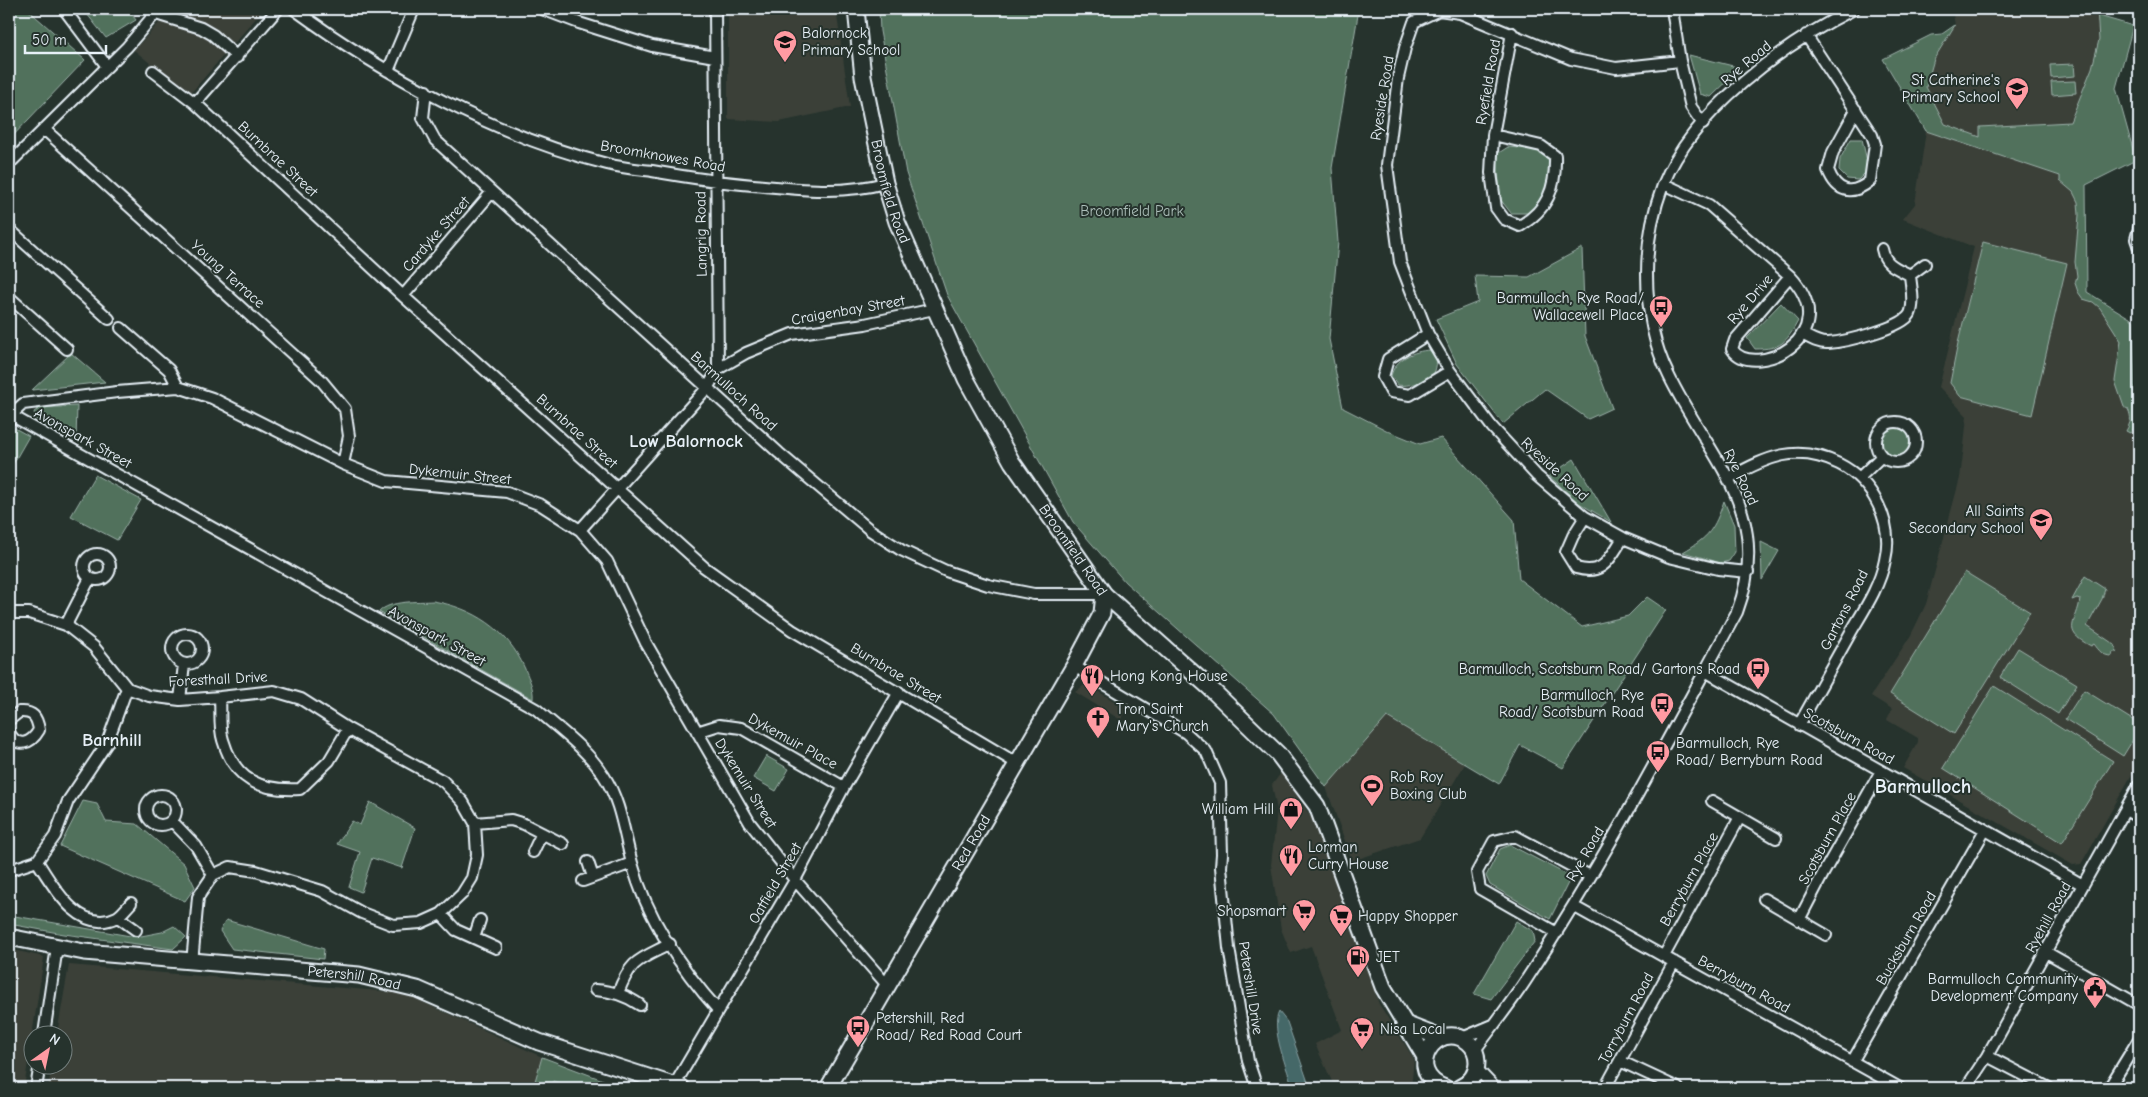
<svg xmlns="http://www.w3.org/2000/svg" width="2148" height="1097" font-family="'Comic Neue',sans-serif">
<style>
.built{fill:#3b4139}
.green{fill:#51715b;stroke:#9cb1aa}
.water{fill:#446868;stroke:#869fa2}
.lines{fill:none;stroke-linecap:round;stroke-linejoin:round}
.street-casing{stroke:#e8f1f8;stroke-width:14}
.secondary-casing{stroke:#e8f1f8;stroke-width:19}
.street{stroke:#26332d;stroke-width:10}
.secondary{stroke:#26332d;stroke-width:15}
.labels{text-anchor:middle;stroke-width:4;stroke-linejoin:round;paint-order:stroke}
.poi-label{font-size:15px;fill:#e8f1f8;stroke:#26332d;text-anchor:start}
.street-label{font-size:15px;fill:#e8f1f8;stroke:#26332d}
.park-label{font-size:15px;fill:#acbeb9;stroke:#26332d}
.quarter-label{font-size:18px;font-weight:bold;fill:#e8f1f8;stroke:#26332d}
.district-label{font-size:20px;font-weight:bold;fill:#e8f1f8;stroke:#26332d}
</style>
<rect width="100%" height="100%" fill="#26332d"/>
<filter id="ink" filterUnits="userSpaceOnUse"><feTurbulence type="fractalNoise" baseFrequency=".02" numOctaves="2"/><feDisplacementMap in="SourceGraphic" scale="10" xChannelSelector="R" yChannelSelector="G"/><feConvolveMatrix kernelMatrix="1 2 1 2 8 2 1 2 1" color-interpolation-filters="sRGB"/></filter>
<g filter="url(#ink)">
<path class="built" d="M 172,9 L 263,9 L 263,10 L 189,95 L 134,50 Z
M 728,9 L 836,9 L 850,107 L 779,122 L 728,119 Z
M 1952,9 L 2100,9 L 2099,16 L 2133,26 L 2116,88 L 2136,160 L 2086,185 L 2087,292 L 2133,320 L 2135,405 L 2139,407 L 2139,762 L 2081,864 L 2073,865 L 1903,768 L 1918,742 L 1918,738 L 1887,720 L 1892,709 L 1871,696 L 1911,635 L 1926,604 L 1960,478 L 1964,446 L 1967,416 L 1939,387 L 1974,247 L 1903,219 L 1915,204 L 1926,131 L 1883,59 L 1931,35 L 1942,34 L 1955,25 Z
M 1086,684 L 1127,709 L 1121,720 L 1075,692 Z
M 1387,717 L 1465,764 L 1420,838 L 1352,861 L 1326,787 Z
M 1281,773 L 1314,821 L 1379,1004 L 1414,1059 L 1411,1088 L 1335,1088 L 1315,1044 L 1342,1030 L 1311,946 L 1291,953 L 1281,929 L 1271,865 L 1277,810 L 1272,785 Z
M 9,949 L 44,957 L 24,1088 L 9,1088 Z
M 69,965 L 403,993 L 542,1057 L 533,1088 L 48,1088 L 52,1065 L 62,1064 L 62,1034 L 57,1034 Z"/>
<path class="green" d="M 9,9 L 27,9 L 85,60 L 9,140 Z
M 83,9 L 128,9 L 136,20 L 106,38 Z
M 879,9 L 1359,9 L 1332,168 L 1338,242 L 1329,339 L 1343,408 L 1388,431 L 1420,444 L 1441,438 L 1514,520 L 1519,579 L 1582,627 L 1628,616 L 1647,597 L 1666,610 L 1563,768 L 1520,745 L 1499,784 L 1387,717 L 1326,787 L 1274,714 L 1125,582 L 1073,522 L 947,295 L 906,173 L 880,31 Z
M 2097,9 L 2100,9 L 2099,16 L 2133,26 L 2116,88 L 2136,160 L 2086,185 L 2087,292 L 2133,320 L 2135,405 L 2139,407 L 2139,425 L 2136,426 L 2130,433 L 2126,431 C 2131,422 2132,418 2128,409 L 2124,407 L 2115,381 L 2121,341 L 2100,308 L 2093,302 L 2083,299 L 2078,292 L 2075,283 L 2077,276 L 2075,262 L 2079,215 L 2078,202 L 2073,192 L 2060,181 L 2060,176 L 1926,131 L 1883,59 L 1931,35 L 1942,34 L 1955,25 L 1934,59 L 1926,87 L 1945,124 L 1980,137 L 1980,127 L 2070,122 L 2092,68 L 2099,40 Z
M 1689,55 L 1741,68 L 1711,97 L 1700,94 Z
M 2074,64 L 2075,76 L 2051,78 L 2050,65 Z
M 2075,81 L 2076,93 L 2052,95 L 2051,82 Z
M 1851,139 L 1862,139 L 1867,161 L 1866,172 L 1858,180 L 1847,179 L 1839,171 L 1840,159 Z
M 1508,147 C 1518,148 1534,148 1542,153 C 1564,167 1543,200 1530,213 L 1511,213 L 1500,199 L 1497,154 Z
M 1983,242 L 2067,263 L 2032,415 L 1960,396 L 1950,383 L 1958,343 Z
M 1582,248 L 1585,336 L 1612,408 L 1588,419 L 1545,389 L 1503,424 L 1457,364 L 1436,319 L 1478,302 L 1475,276 L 1529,277 Z
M 1781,303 L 1798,321 C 1786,343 1781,349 1755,349 L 1747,338 Z
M 1430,350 L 1437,358 C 1436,363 1437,369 1433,374 C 1425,382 1408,387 1398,385 L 1391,376 C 1395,359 1413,351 1430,350 Z
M 71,353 L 105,382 L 32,390 Z
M 77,406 L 76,441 L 36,419 L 34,412 L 40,408 Z
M 9,425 L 29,436 L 9,471 Z
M1882 442a14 14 0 1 1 28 0a14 14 0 1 1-28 0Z
M 1574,459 L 1611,522 L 1579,503 L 1549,476 Z
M 95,475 L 141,500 L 117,540 L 71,516 Z
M 1724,501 L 1734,525 L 1735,552 L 1729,561 L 1721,563 L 1683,552 C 1709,537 1714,530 1724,501 Z
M 1761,542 L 1779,551 L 1762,580 Z
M 1965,572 L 2030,612 L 1954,734 L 1890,694 Z
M 2085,576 L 2105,589 L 2102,599 L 2087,626 L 2115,645 L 2117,652 L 2113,652 L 2112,656 C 2102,656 2099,650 2094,644 L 2091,646 C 2059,630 2078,622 2080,599 L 2077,598 L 2072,600 Z
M 433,601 C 473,608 508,629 525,669 C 529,679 534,688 533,699 L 379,612 C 390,600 417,602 433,601 Z
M 2018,648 L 2077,684 L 2058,714 L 2000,677 Z
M 1994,686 L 2113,761 L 2062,843 L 1943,768 Z
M 2084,690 L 2139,724 L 2139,730 L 2123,756 L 2065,719 Z
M 766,756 L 789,769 L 776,791 L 753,778 Z
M 83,801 L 97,804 L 106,822 L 137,824 L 184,864 L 195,887 L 185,901 L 60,846 Z
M 370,802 L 415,828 L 402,868 L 372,858 L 361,892 L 349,887 L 360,852 L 337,844 L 352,821 L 360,825 Z
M 1510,845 L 1571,877 L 1550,919 L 1490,885 L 1486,876 L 1500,849 Z
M 9,915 L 136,937 L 162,932 L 174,926 L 186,937 L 173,949 L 64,934 L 9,924 Z
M 226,920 L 324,949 L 323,959 L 232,949 L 220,931 Z
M 1516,921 L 1533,931 L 1535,941 L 1491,999 L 1474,994 Z
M 542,1057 L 624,1088 L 572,1088 L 553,1081 L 551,1088 L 533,1088 Z"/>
<path class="water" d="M 1279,1012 L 1287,1022 L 1310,1088 L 1293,1088 C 1288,1071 1270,1028 1279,1012 Z"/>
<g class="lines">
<g class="street-casing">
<path id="street" d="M 64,9 L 106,65
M 294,9 C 384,75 498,137 607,164 C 622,168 637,169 652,171 C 686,177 719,182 753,185 C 799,189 840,195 885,183
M 542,9 L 579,23 L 652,46 L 715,57
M 715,9 L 718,369
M 1672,9 L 1680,61 L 1691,107 L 1703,124
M 156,14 L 201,28 L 213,35 L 237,57
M 1806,35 L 1872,135 L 1875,144 L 1870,181 C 1852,196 1837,193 1828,170 L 1833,152 L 1856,110
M 1680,61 L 1616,68 L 1571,59 L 1460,13 L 1439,10 L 1414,22 L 1405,48 L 1398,78 L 1387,165 L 1400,262 L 1428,334 L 1450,371 L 1492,427 L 1537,476 L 1585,517 L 1623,538 L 1669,557 L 1718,569 L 1748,572
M 153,71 L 195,103 L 403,296 L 704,567 L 792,630 L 1018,764
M 388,71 L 414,9
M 426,91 L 423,118 L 435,140 L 779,453 L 870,530 L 901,550 L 946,571 L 988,585 L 1034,594 L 1104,594
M 195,103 L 278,9
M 44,129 L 321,380 L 345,409 L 349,436 L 343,464
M 1493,135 L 1541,146 L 1555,156 C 1556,188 1548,209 1520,226 L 1504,219 L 1496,208 L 1491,173 L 1493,135 L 1512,33
M 9,164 L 127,47 L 159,9
M 1664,184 L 1709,205 L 1790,276 C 1847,337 1753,381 1732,349 L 1735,340 L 1790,276
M 2139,228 L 2136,239 L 2139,248
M 9,229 L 109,319
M 1882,249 C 1885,265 1896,268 1910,275 L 1925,264
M 403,296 L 492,192
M 9,297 L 67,349
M 121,328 L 169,370 L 178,387
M 1428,334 L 1388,359 L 1383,377 L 1391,392 L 1410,395 L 1450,371
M 1802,334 C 1810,338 1819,344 1828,343 C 1845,342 1902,328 1910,314 C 1915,303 1911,287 1910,275
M 9,414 L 536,709 C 559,729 587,749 604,776 C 621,802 624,834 632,863 C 646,916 681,969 718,1010
M 11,415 L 23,404 L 117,392 L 178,387 L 212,398 L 343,464 L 386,481 L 507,492 L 541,505 L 580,530 L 607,561 L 646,643 L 750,823 L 795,880 L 887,985
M1876 442a20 20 0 1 1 40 0a20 20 0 1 1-40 0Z
M 1729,478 C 1767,457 1797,443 1839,464 C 1873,481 1894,523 1885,560 C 1880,586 1864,610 1851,632 C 1834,663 1816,694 1799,725
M 1859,478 L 1882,456
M 1585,517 L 1573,536 L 1566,552 L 1576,568 C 1604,576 1609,559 1623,538
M 580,530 L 708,387 L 718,369 L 746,353 L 792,334 L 865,324 L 934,309
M84 567a13 13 0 1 1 26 0a13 13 0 1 1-26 0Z
M 9,613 L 29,613 L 66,625 L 94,647 L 127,688 L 149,696 L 180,700 L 220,697 L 274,691 L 301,699 L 348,729 L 443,781 L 463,802 L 475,823 L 477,855 L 472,878 L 462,894 L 441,914 L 421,923 L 393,925 L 362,913 L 322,891 L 256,871 L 230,867 L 213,875 L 198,897 L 192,963
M 66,625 L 90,578
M172 649a15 15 0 1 1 30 0a15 15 0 1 1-30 0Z
M 1074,666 L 1186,733 L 1206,751 L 1220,783 L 1222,854 L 1221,867 L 1229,948 L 1248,1061 L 1257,1088
M 1705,671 L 2083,885
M 220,697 C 221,711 219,728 223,740 C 235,781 260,791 300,789 L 329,761 L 348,729
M 180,700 L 184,664
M 9,720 L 19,712 C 33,711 37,717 39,730 C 31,744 17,749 9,732
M 697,732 L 719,725 L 741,728 L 844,787
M146 810a15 15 0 1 1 30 0a15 15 0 1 1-30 0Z
M 1712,801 L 1776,838
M 2126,810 L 2139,818
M 172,821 L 196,846 L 213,875
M 475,823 L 511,820 L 524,824 L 563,844
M 533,852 L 542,833
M 37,861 C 53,886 80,936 117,917 C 122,914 127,907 131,903
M 588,862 L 593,877
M 9,868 L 13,869 L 37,861 L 55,836 L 68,801 L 107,743 L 127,688
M 583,881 L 632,863
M 1764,899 L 1826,935
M 1573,906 L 1900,1088
M 441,914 L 456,930 L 496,948
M 118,917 L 136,930
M 1799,920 L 1824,872 L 1881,771
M 1557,933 L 1480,889 L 1477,872 L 1494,841 L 1515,836 L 1590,876
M 474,938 L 480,920
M 2046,952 L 2139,1005
M 1664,956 L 1740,817
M 595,990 C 612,991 626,995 640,1005
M 618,993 C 631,959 639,960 670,944
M 44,1034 L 57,947
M 1462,1038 L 1493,1025
M 1475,1050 C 1493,1026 1512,1002 1528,977 C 1605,860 1670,735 1737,612 C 1775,511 1709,459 1669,376 C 1653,344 1647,309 1647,274 C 1647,243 1652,214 1663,185 C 1693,110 1784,44 1854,9
M 1987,1056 L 2049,1088
M 1620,1061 L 1678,1088
M 1852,1062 L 1985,830
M 1477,1069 L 1495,1088
M 1466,1085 L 1482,1088
M 674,1086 L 795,880 L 844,787 L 899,692
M 36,1088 L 40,1064
M 1605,1088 L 1674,962
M 1966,1088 L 1987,1056 L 2139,785
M 2109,1088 L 2139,1039"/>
</g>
<g class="secondary-casing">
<g id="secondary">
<path id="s1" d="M 856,9 L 863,77 L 885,183 L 897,222 L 966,379 L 1012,462 L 1104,594 L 1210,688 L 1278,754 L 1317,806 L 1383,987 L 1425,1057"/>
<path id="s2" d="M 9,937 L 84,952 L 359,975 L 417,989 L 539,1042 L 682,1088"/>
<path d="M 1405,1024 L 1441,1038"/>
<path id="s3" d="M 828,1088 L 1074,666 L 1102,613 L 1104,594"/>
<path d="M 1445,1088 C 1402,1072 1436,1018 1468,1042 C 1474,1047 1477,1054 1477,1062 C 1477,1075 1470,1083 1459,1088"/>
</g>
</g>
<use href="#street" class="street"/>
<use href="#secondary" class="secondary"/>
</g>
</g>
<defs>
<g id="school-pin" transform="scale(1.25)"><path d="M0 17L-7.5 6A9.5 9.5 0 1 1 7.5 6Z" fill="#ff9aa2" stroke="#26332d"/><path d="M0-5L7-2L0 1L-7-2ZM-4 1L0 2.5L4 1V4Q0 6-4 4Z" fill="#111"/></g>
<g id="bus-pin" transform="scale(1.25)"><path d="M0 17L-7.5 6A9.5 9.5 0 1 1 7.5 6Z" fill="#ff9aa2" stroke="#26332d"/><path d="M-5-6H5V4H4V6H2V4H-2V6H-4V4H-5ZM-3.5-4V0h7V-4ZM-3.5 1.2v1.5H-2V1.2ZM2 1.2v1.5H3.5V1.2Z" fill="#111"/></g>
<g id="restaurant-pin" transform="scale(1.25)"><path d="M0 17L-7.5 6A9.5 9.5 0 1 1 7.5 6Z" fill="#ff9aa2" stroke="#26332d"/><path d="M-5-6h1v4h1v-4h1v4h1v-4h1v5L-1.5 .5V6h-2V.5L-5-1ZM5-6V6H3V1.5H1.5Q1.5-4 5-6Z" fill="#111"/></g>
<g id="church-pin" transform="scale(1.25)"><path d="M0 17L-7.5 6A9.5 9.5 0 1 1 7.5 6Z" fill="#ff9aa2" stroke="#26332d"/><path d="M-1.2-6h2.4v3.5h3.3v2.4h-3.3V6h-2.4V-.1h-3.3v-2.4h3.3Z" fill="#111"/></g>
<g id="stadium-pin" transform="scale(1.25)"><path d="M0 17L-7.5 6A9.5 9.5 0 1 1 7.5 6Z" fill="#ff9aa2" stroke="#26332d"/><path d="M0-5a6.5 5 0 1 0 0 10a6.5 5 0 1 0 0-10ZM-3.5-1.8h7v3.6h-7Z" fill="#111"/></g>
<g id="shop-pin" transform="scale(1.25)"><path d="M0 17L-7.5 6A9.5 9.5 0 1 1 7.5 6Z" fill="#ff9aa2" stroke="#26332d"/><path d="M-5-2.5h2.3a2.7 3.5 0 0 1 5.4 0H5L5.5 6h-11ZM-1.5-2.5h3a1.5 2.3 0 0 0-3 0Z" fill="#111"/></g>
<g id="supermarket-pin" transform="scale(1.25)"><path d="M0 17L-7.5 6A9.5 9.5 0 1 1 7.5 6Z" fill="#ff9aa2" stroke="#26332d"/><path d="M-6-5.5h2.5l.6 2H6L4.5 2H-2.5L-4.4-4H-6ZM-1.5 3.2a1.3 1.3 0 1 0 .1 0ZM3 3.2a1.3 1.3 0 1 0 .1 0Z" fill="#111"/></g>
<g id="fuel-pin" transform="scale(1.25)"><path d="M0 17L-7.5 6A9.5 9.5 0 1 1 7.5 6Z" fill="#ff9aa2" stroke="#26332d"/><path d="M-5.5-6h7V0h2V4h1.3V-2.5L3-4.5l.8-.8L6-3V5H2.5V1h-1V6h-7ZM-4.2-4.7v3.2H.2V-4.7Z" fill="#111"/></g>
<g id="civic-pin" transform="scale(1.25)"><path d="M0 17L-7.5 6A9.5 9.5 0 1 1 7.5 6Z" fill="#ff9aa2" stroke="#26332d"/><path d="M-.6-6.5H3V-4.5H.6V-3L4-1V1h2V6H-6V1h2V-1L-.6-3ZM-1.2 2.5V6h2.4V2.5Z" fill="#111"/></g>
</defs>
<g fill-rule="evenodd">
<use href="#school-pin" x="785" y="42"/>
<use href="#school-pin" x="2017" y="89"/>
<use href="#bus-pin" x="1661" y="307"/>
<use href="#school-pin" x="2041" y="520"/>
<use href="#bus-pin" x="1758" y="669"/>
<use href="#restaurant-pin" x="1092" y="676"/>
<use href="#bus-pin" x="1662" y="704"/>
<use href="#church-pin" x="1098" y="718"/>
<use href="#bus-pin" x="1658" y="752"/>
<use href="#stadium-pin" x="1372" y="786"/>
<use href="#shop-pin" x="1291" y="809"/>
<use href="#restaurant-pin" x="1291" y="856"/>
<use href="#supermarket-pin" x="1304" y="911"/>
<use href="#supermarket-pin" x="1341" y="916"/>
<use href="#fuel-pin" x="1358" y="957"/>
<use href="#civic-pin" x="2095" y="988"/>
<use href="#bus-pin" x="858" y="1027"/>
<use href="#supermarket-pin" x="1362" y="1029"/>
</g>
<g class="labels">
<g class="poi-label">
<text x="802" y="38">Balornock<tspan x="802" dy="17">Primary School</tspan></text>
<text x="2000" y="85" text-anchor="end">St Catherine's<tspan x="2000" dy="17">Primary School</tspan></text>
<text x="1644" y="303" text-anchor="end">Barmulloch, Rye Road/<tspan x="1644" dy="17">Wallacewell Place</tspan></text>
<text x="2024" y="516" text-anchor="end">All Saints<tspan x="2024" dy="17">Secondary School</tspan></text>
<text x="1740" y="674" text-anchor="end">Barmulloch, Scotsburn Road/ Gartons Road</text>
<text x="1110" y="681">Hong Kong House</text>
<text x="1644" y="700" text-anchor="end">Barmulloch, Rye<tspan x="1644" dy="17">Road/ Scotsburn Road</tspan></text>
<text x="1116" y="714">Tron Saint<tspan x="1116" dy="17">Mary's Church</tspan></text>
<text x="1676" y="748">Barmulloch, Rye<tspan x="1676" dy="17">Road/ Berryburn Road</tspan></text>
<text x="1390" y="782">Rob Roy<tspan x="1390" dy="17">Boxing Club</tspan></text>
<text x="1274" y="814" text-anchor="end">William Hill</text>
<text x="1308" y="852">Lorman<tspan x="1308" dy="17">Curry House</tspan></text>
<text x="1286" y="916" text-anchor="end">Shopsmart</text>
<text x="1358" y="921">Happy Shopper</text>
<text x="1376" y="962">JET</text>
<text x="2078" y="984" text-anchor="end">Barmulloch Community<tspan x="2078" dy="17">Development Company</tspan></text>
<text x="876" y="1023">Petershill, Red<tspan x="876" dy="17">Road/ Red Road Court</tspan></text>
<text x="1380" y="1034">Nisa Local</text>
</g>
<g class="street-label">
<text transform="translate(1746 63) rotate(-40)" y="5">Rye Road</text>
<text transform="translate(1488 82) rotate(-80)" y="5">Ryefield Road</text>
<text transform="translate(1382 98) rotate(-81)" y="5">Ryeside Road</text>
<text transform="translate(663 156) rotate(10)" y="5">Broomknowes Road</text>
<text transform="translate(278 159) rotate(43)" y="5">Burnbrae Street</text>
<text dy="5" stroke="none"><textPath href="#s1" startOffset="186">Broomfield Road</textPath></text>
<text transform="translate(436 234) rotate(-49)" y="5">Cardyke Street</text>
<text transform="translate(701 234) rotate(-91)" y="5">Langrig Road</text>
<text transform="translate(228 274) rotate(42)" y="5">Young Terrace</text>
<text transform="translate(1750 299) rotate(-49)" y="5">Rye Drive</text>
<text transform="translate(848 310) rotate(-10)" y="5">Craigenbay Street</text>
<text transform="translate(734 391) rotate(42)" y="5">Barmulloch Road</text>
<text transform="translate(577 431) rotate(42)" y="5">Burnbrae Street</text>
<text transform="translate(83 438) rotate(29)" y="5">Avonspark Street</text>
<text transform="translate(1555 469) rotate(43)" y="5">Ryeside Road</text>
<text transform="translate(460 474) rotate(6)" y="5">Dykemuir Street</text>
<text transform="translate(1741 477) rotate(64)" y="5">Rye Road</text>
<text dy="5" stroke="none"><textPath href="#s1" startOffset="591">Broomfield Road</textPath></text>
<text transform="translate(1844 610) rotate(-63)" y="5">Gartons Road</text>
<text transform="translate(437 636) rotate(29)" y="5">Avonspark Street</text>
<text transform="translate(896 673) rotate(31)" y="5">Burnbrae Street</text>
<text transform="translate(218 679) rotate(-3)" y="5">Foresthall Drive</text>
<text transform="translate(1849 736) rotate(29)" y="5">Scotsburn Road</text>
<text transform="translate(793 741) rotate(29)" y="5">Dykemuir Place</text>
<text transform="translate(746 783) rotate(58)" y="5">Dykemuir Street</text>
<text transform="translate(1827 838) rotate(-61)" y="5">Scotsburn Place</text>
<text dy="5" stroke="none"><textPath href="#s3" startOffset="284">Red Road</textPath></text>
<text transform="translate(1585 854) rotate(-60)" y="5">Rye Road</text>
<text transform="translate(1689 879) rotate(-61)" y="5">Berryburn Place</text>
<text transform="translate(775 883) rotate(-60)" y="5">Oatfield Street</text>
<text transform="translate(2048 917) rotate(-61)" y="5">Ryehill Road</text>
<text transform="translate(1906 938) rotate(-60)" y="5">Bucksburn Road</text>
<text dy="5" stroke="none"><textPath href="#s2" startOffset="348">Petershill Road</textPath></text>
<text transform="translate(1744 984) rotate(29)" y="5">Berryburn Road</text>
<text transform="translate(1251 988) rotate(81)" y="5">Petershill Drive</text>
<text transform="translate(1626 1018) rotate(-62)" y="5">Torryburn Road</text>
</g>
<g class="park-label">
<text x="1132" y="216">Broomfield Park</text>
</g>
<g class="quarter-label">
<text x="686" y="447">Low Balornock</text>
<text x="112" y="746">Barnhill</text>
</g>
<g class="district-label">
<text x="1923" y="793">Barmulloch</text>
</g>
</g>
<rect width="2148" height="1097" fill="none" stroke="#26332d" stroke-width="30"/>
<rect x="15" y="15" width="2118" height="1067" fill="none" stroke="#e8f1f8" stroke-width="2" filter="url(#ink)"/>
<g transform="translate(48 1050) rotate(33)"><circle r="24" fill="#26332d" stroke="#747f7e"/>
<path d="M0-4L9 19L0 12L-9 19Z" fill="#ff9aa2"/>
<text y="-8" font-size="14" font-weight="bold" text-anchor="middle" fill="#e8f1f8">N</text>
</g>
<path d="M25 45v8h81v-8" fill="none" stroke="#e8f1f8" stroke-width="2.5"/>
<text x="32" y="45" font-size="15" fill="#e8f1f8" stroke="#26332d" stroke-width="4" paint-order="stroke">50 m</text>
</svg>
